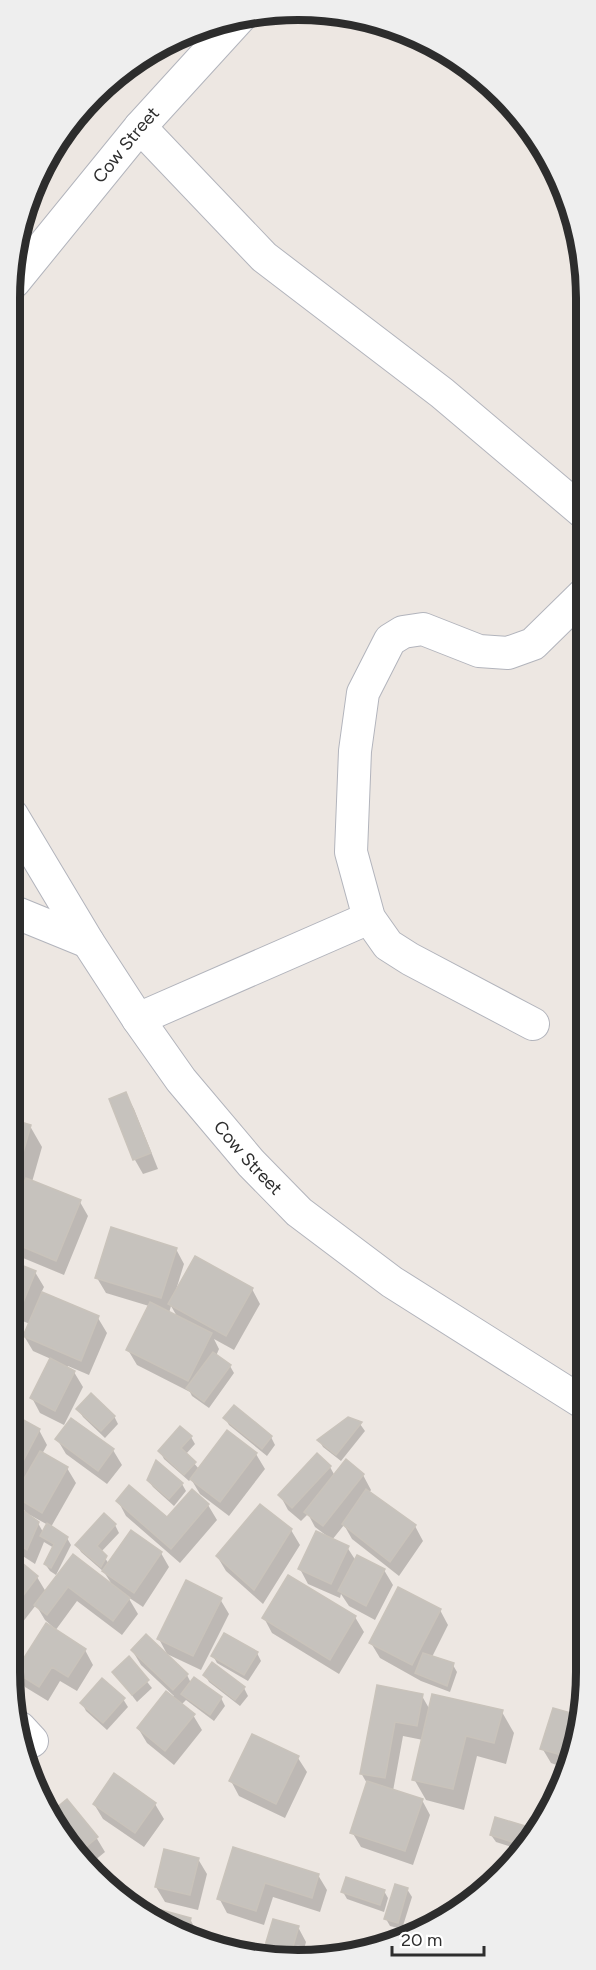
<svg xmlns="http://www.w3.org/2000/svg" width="596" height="1970" font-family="Figtree,sans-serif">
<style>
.shadow{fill:#0003;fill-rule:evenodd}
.building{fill:#c6c2bd;stroke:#c9c3bb;stroke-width:1.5}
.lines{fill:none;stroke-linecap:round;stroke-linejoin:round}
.minor-casing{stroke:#b2b4bc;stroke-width:34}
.minor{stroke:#fff;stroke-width:32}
.labels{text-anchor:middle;stroke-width:6;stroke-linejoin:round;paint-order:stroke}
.street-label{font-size:18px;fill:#2d2d2d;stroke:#fff}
.rim{fill:none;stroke:#2d2d2d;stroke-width:8}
</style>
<rect width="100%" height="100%" fill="#ede7e2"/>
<path class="shadow" d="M 126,1094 L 134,1109 L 158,1169 L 143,1174 L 135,1160 L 111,1100 Z
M 11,1120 L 30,1126 L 42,1147 L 32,1182 L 80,1202 L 88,1216 L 64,1275 L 11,1253 L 11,1218 L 16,1206 L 11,1204 Z
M 176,1249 L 184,1264 L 176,1290 L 252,1289 L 260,1304 L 234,1350 L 214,1339 L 219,1349 L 216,1356 L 230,1366 L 234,1373 L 209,1408 L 192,1396 L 190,1392 L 137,1365 L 128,1350 L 149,1306 L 106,1293 L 97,1278 ZM 171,1306 L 178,1318 L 169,1313 Z
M 11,1262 L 35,1272 L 44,1287 L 41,1293 L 98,1318 L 107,1333 L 89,1375 L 68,1366 L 67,1368 L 74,1372 L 83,1387 L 64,1425 L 40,1413 L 32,1398 L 51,1359 L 33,1351 L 24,1336 L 30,1324 L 10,1316 Z
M 10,1334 L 21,1349 L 13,1371 L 10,1370 Z
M 10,1407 L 15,1409 L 19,1417 L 18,1419 L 39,1430 L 47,1445 L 42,1454 L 67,1468 L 76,1483 L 51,1527 L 67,1538 L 71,1545 L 56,1575 L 50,1571 L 45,1564 L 54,1548 L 44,1542 L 35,1564 L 9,1547 L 10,1503 L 27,1515 L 16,1496 L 25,1481 L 10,1474 ZM 30,1515 L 48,1525 L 43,1532 L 38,1523 L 29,1517 Z
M 234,1407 L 271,1437 L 275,1445 L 267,1456 L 229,1425 L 225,1418 Z
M 78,1409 L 114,1416 L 118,1424 L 105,1438 L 83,1417 Z
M 71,1420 L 113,1450 L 122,1465 L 107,1484 L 66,1454 L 57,1439 Z
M 360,1424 L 365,1431 L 341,1461 L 323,1447 L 319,1440 Z
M 228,1432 L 256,1454 L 265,1469 L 229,1516 L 200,1494 L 191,1479 L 189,1481 L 164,1459 L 160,1451 L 191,1437 L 195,1444 L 186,1454 L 199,1469 Z
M 330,1467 L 335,1476 L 363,1475 L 371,1490 L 369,1493 L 415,1526 L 423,1541 L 399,1576 L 352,1539 L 344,1525 L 332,1540 L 347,1547 L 356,1561 L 384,1570 L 393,1585 L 375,1620 L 349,1606 L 341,1594 L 340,1598 L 308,1584 L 300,1569 L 327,1536 L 315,1527 L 308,1514 L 301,1521 L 288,1510 L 280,1495 Z
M 148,1480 L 182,1484 L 186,1491 L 174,1506 L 153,1487 Z
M 118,1501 L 167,1519 L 208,1505 L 217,1520 L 180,1563 L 126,1516 Z
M 260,1506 L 291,1530 L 300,1545 L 263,1604 L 226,1571 L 217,1556 Z
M 115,1525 L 119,1533 L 101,1552 L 109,1564 L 161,1553 L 169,1567 L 143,1607 L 128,1597 L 138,1614 L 122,1635 L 77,1601 L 55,1631 L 85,1650 L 93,1665 L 77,1691 L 60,1681 L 48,1701 L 25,1687 L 17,1672 L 54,1628 L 45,1620 L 36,1605 L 22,1623 L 9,1613 L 9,1554 L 37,1577 L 46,1592 L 73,1556 L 113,1586 L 104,1572 L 81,1552 L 77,1545 Z
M 288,1577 L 355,1617 L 364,1632 L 339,1674 L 272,1633 L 264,1618 Z
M 220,1599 L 229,1614 L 201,1670 L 167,1654 L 159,1639 Z
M 440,1610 L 448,1625 L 432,1657 L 453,1665 L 457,1672 L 450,1692 L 421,1681 L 380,1658 L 371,1643 Z
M 132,1650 L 187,1675 L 191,1683 L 221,1698 L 225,1706 L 214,1721 L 186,1700 L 181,1705 L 193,1715 L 202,1730 L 174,1765 L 147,1743 L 138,1728 L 174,1696 L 141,1665 Z
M 257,1653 L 261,1661 L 248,1681 L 217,1663 L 213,1656 Z
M 129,1659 L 152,1688 L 137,1702 L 114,1672 Z
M 205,1675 L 244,1688 L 248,1696 L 240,1706 L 209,1682 Z
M 379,1687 L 422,1696 L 430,1710 L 502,1712 L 514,1733 L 506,1764 L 477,1756 L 464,1810 L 426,1800 L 414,1779 L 423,1740 L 403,1736 L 393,1791 L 422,1800 L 430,1815 L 413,1865 L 361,1847 L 352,1832 L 368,1785 L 361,1773 Z
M 123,1699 L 128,1707 L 107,1730 L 86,1711 L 82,1703 Z
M 577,1716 L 581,1729 L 565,1768 L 551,1763 L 542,1748 Z
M 298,1758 L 307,1772 L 285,1818 L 239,1796 L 231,1781 Z
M 67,1801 L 96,1837 L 105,1852 L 94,1861 L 125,1896 L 81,1863 L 51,1814 Z
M 94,1804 L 155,1804 L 164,1819 L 144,1847 L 103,1819 Z
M 531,1829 L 535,1836 L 521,1850 L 496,1842 L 491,1835 Z
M 234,1849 L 318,1875 L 327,1890 L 320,1912 L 273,1897 L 264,1925 L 227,1913 L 219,1898 Z
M 198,1859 L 207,1874 L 198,1910 L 165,1902 L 156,1887 Z
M 407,1889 L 412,1897 L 402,1929 L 390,1926 L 386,1919 Z
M 384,1891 L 388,1898 L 384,1912 L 347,1899 L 343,1892 Z
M 135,1904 L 190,1919 L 198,1934 L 197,1939 L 170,1931 Z
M 298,1927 L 306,1942 L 302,1956 L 263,1958 Z"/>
<path class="building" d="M 126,1092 L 151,1153 L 133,1160 L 109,1099 Z
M 11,1119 L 31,1125 L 13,1188 L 11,1187 Z
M 26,1178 L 81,1200 L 56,1261 L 11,1242 L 11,1214 Z
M 111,1227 L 177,1248 L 161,1298 L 95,1278 Z
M 195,1256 L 253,1288 L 226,1336 L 168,1304 Z
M 11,1261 L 36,1271 L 20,1310 L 10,1306 Z
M 42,1292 L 99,1316 L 81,1361 L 23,1336 Z
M 150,1302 L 212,1333 L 188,1381 L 126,1350 Z
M 213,1352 L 231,1365 L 204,1402 L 186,1388 Z
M 50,1358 L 75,1371 L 55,1411 L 30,1398 Z
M 91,1393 L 115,1416 L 101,1431 L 76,1409 Z
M 234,1405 L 272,1436 L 262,1449 L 223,1418 Z
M 18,1417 L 40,1429 L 19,1469 L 10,1464 L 10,1433 Z
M 348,1417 L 362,1422 L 336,1455 L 317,1440 Z
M 71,1418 L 114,1449 L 98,1471 L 55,1439 Z
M 180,1426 L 192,1436 L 181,1448 L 196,1462 L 184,1475 L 158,1451 Z
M 227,1430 L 257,1453 L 220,1502 L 190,1479 Z
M 40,1451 L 68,1467 L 42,1513 L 14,1496 Z
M 317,1453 L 331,1466 L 292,1508 L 278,1495 Z
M 346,1459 L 364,1474 L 323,1526 L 304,1512 Z
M 156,1460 L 183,1483 L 169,1499 L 147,1480 Z
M 129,1485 L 167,1517 L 192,1489 L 209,1504 L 171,1549 L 116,1501 Z
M 366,1489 L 416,1525 L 390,1562 L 342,1524 Z
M 10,1501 L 39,1522 L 27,1550 L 10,1539 Z
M 260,1504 L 292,1529 L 254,1590 L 216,1556 Z
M 104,1513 L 116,1524 L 97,1546 L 107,1556 L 101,1567 L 75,1545 Z
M 47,1523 L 68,1537 L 51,1568 L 44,1564 L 54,1544 L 40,1536 Z
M 131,1530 L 162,1552 L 134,1593 L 102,1571 Z
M 316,1531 L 349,1546 L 331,1584 L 298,1569 Z
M 9,1552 L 38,1576 L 13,1609 L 9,1606 Z
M 73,1554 L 130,1598 L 113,1621 L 68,1587 L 47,1615 L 34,1605 Z
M 357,1555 L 385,1569 L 366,1606 L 338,1591 Z
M 288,1575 L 356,1616 L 330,1660 L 262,1618 Z
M 186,1580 L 222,1598 L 193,1656 L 157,1639 Z
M 398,1587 L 441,1609 L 412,1665 L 369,1643 Z
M 46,1623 L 86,1649 L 68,1677 L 52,1667 L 39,1687 L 15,1672 Z
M 224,1633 L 258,1652 L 244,1675 L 211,1656 Z
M 146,1634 L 188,1674 L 173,1690 L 131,1650 Z
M 423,1653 L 454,1663 L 447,1686 L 415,1673 Z
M 129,1656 L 149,1680 L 132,1695 L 112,1672 Z
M 212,1662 L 245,1687 L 235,1700 L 203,1675 Z
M 194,1677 L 222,1697 L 210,1715 L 181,1694 Z
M 102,1678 L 125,1698 L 103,1723 L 80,1703 Z
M 377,1685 L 423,1694 L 417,1726 L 395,1722 L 385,1778 L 360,1774 Z
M 166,1691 L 195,1714 L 165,1751 L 137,1728 Z
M 432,1694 L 503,1710 L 494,1743 L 466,1736 L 453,1789 L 412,1780 Z
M 553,1708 L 578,1715 L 565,1756 L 540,1749 Z
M 252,1734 L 299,1756 L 276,1804 L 229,1781 Z
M 114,1773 L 156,1803 L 135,1833 L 93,1804 Z
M 367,1781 L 423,1799 L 405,1851 L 350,1833 Z
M 67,1799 L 98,1837 L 76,1855 L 50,1813 Z
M 495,1817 L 532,1828 L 528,1843 L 525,1846 L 490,1835 Z
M 233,1847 L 319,1874 L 312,1898 L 265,1883 L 256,1911 L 217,1899 Z
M 164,1849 L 199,1858 L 190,1895 L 155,1887 Z
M 93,1858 L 122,1889 L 120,1892 L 84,1865 Z
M 346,1877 L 385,1890 L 380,1905 L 341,1892 Z
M 395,1884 L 408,1888 L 398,1923 L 384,1919 Z
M 132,1902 L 191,1918 L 186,1936 L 170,1931 Z
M 273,1919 L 299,1926 L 290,1957 L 261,1959 Z"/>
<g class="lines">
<g class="minor-casing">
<g id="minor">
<path d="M 140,127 L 264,257 L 442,393 L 584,513"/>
<path id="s1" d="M 14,282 L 140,127 L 243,14"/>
<path id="s2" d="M 12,815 L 88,942 L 138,1019 L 181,1080 L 251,1163 L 299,1212 L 392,1282 L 582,1402"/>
<path d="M 12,911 L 88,942"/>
<path d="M 138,1019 L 369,918"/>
<path d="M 533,1024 L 410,959 L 388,945 L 369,918 L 351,852 L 355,751 L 363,693 L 390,640 L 403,632 L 423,629 L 479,651 L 508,653 L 533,644 L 584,594"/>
<path d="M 20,1728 L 32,1741"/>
</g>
</g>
<use href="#minor" class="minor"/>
</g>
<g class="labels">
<g class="street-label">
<text dy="6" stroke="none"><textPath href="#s1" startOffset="177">Cow Street</textPath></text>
<text dy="6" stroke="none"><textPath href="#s2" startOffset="417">Cow Street</textPath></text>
</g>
</g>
<path d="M0 0H596V1970H0ZM298 20H298A278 278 0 0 1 576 298V1672A278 278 0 0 1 298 1950H298A278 278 0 0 1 20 1672V298A278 278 0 0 1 298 20Z" fill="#eee" fill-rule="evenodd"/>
<path class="rim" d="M298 20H298A278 278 0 0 1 576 298V1672A278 278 0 0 1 298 1950H298A278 278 0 0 1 20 1672V298A278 278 0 0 1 298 20Z"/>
<path d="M392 1946v9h92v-9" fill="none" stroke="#2d2d2d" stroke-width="3"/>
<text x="401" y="1946" font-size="18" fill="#2d2d2d" stroke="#ffffff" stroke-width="4.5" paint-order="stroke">20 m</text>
</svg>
